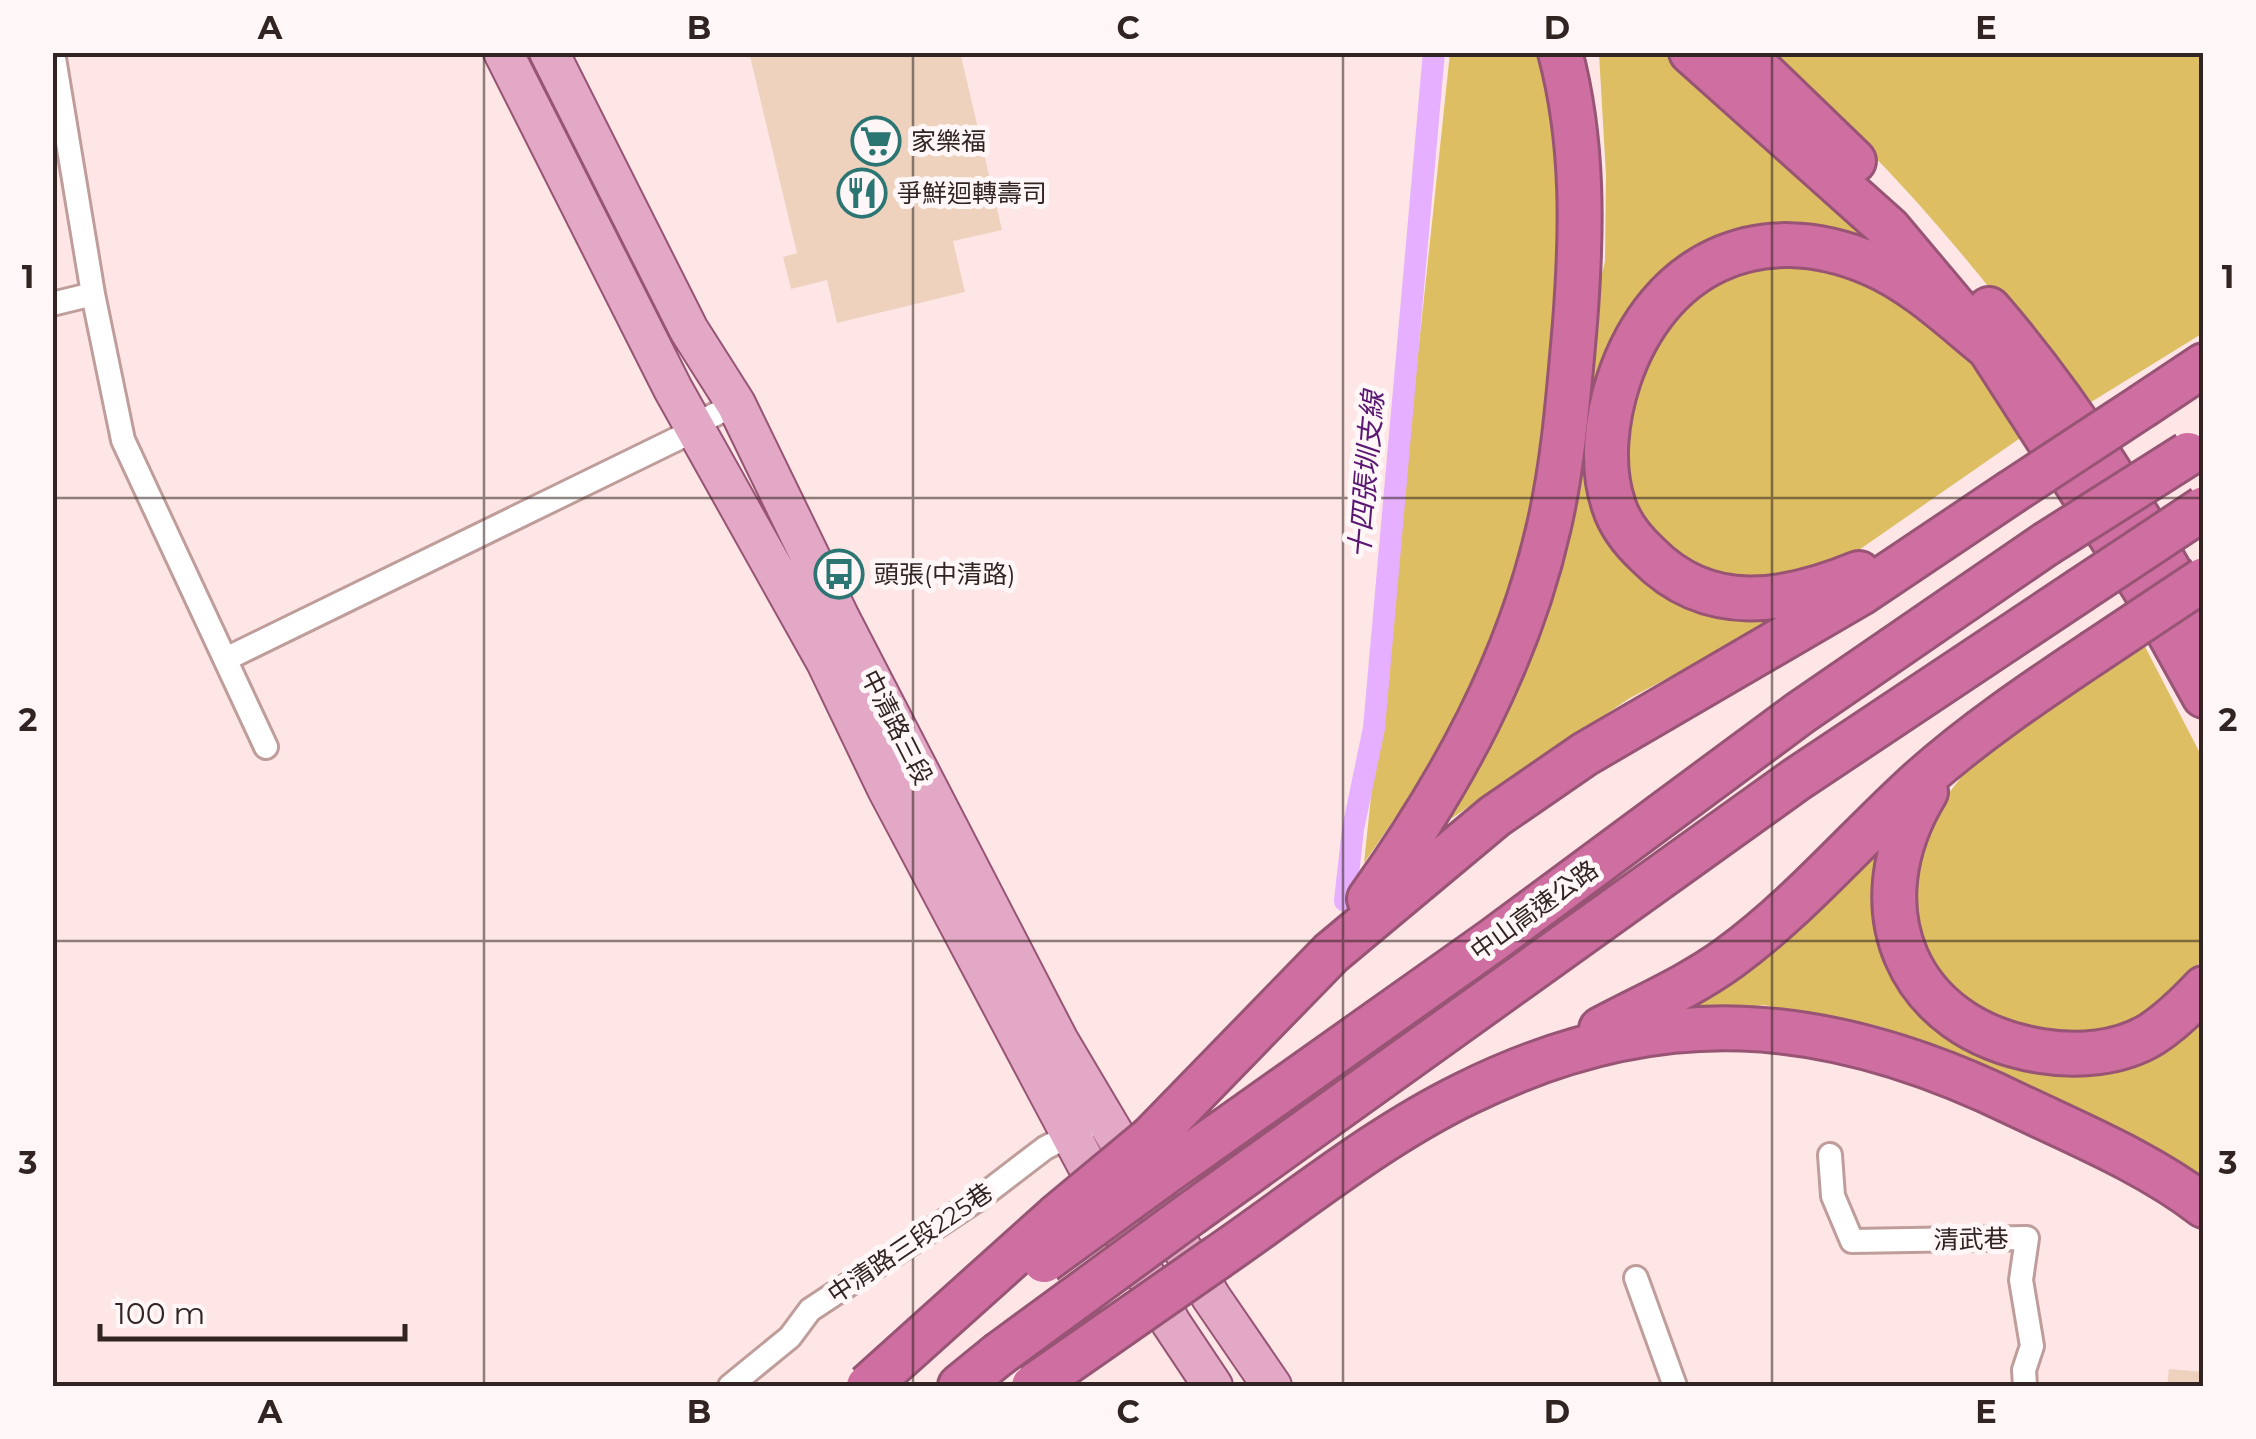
<svg xmlns="http://www.w3.org/2000/svg" width="2256" height="1439" font-family="Montserrat,'Noto Sans TC',sans-serif">
<style>
.green{fill:#ddbe62}
.lines{fill:none;stroke-linecap:round;stroke-linejoin:round}
.canal{stroke:#e6afff;stroke-width:22}
.building{fill:#eed2be}
.street-casing{stroke:#bf9d9b;stroke-width:28}
.primary-casing{stroke:#985474;stroke-width:42}
.highway-casing{stroke:#985474;stroke-width:48}
.street{stroke:#fff;stroke-width:22}
.primary{stroke:#e2a8c6;stroke-width:38}
.highway{stroke:#cf6ea0;stroke-width:42}
.highway-bridge-casing{stroke:#985474;stroke-width:48;stroke-linecap:butt}
.highway-bridge{stroke:#cf6ea0;stroke-width:42}
.grid{fill:none;stroke:#312423;stroke-width:2.5;stroke-opacity:0.55}
.labels{text-anchor:middle;stroke-width:10;stroke-linejoin:round;paint-order:stroke}
.poi-label{font-size:25px;fill:#312423;stroke:#fff7f7;text-anchor:start}
.street-label{font-size:25px;fill:#312423;stroke:#fff7f7}
.water-label{font-size:28px;font-style:italic;fill:#5a1673;stroke:#fff7f7}
.neatline{fill:none;stroke:#312423;stroke-width:4}
.grid-label{font-size:32px;text-anchor:middle;font-weight:bold;fill:#312423}
</style>
<rect width="100%" height="100%" fill="#fde6e5"/>
<path class="green" d="M 1450,53 L 1551,53 L 1570,177 L 1540,500 L 1471,707 L 1364,863 Z
M 1599,53 L 1673,53 L 1897,259 L 1747,248 L 1622,341 L 1611,525 L 1793,612 L 1630,698 L 1452,818 L 1445,809 L 1581,364 L 1605,261 L 1606,175 Z
M 1759,53 L 2203,53 L 2203,333 L 2083,407 C 1985,281 1887,151 1759,53 Z
M 1779,257 L 1902,294 L 1967,358 L 2026,434 L 1817,579 L 1717,590 L 1616,498 L 1630,363 L 1679,296 Z
M 2139,635 L 2203,759 L 2203,954 L 2184,993 L 2119,1026 L 2060,1034 L 1991,1020 L 1949,986 L 1922,944 L 1910,883 L 1924,825 L 2012,712 Z
M 1880,848 L 1879,918 L 2035,1064 L 2203,1006 L 2203,1183 L 2006,1081 L 1883,1027 L 1763,1005 L 1671,1017 Z"/>
<g class="lines">
<path class="canal" d="M 1345,901 L 1353,829 L 1374,728 L 1434,52"/>
</g>
<path class="building" d="M 749,52 L 960,52 L 1002,230 L 953,241 L 965,292 L 837,323 L 827,280 L 791,289 L 783,257 L 797,253 Z
M 2169,1369 L 2204,1372 L 2204,1386 L 2167,1386 Z"/>
<g class="lines">
<g class="street-casing">
<path id="street" d="M 93,294 L 123,440 L 266,747
M 52,304 L 93,294 L 53,52
M 226,659 L 689,433 L 694,425 L 736,404
M 1830,1155 L 1833,1196 L 1852,1241 L 2027,1238 L 2021,1280 L 2032,1346 L 2024,1370 L 2025,1386
M 1636,1278 L 1675,1386
M 730,1386 L 790,1337 L 810,1310 L 981,1197 L 1045,1148 L 1103,1118"/>
</g>
<g class="primary-casing">
<path id="primary" d="M 503,52 L 673,389 L 826,662 L 887,789 L 1050,1096 L 1171,1323 L 1213,1386
M 549,52 L 689,330 L 736,404 L 840,618 L 1059,1041 L 1211,1297 L 1272,1386"/>
</g>
<g class="highway-casing">
<path id="highway" d="M 1691,52 L 1889,229 L 1989,348 L 2144,588 L 2204,696
M 1741,52 L 1854,161
M 1989,309 C 2074,407 2143,520 2204,634
M 2144,405 L 2204,365
M 1859,573 C 1786,603 1709,617 1648,555 C 1634,542 1620,525 1614,506 C 1600,466 1606,418 1619,379 C 1658,264 1758,215 1872,264 C 1916,283 1952,318 1989,348
M 1926,792 C 1856,907 1905,1029 2041,1051 C 2077,1057 2120,1054 2152,1034 C 2172,1021 2188,1005 2204,988
M 1369,899 C 1450,785 1518,664 1549,526 C 1564,461 1569,390 1575,323 C 1582,232 1584,142 1560,52
M 1601,1029 C 1644,1006 1689,987 1729,958 C 1800,906 1855,840 1920,781 C 1974,733 2033,693 2093,653
M 1151,1138 L 1331,953 L 1495,816 L 1585,754 L 1861,593 L 2010,493
M 1169,1170 L 1492,941 L 1800,713 L 2046,544
M 1193,1212 L 1797,779 L 2079,591
M 1218,1257 C 1298,1202 1377,1137 1465,1094 C 1658,998 1827,1012 2017,1105 C 2080,1135 2148,1163 2204,1206
M 960,1386 L 998,1355"/>
</g>
<use href="#street" class="street"/>
<use href="#primary" class="primary"/>
<use href="#highway" class="highway"/>
<g class="highway-bridge-casing">
<path id="highway-bridge" d="M 2010,493 L 2144,405
M 2046,544 L 2188,454
M 2079,591 L 2204,508
M 2093,653 L 2204,579
M 1044,1261 L 1169,1170
M 998,1355 L 1193,1212
M 868,1386 L 1056,1217 L 1151,1138
M 1033,1386 L 1218,1257"/>
</g>
<use href="#highway-bridge" class="highway-bridge"/>
</g>
<path class="grid" d="M 484,52 L 484,1386M 913,52 L 913,1386M 1343,52 L 1343,1386M 1772,52 L 1772,1386M 52,498 L 2204,498M 52,941 L 2204,941"/>
<defs>
<g id="supermarket-ring" transform="scale(2.5)"><circle r="9.5" fill="#fff7f7" stroke="#2b7573" stroke-width="1.5"/><path d="M-6-5.5h2.5l.6 2H6L4.5 2H-2.5L-4.4-4H-6ZM-1.5 3.2a1.3 1.3 0 1 0 .1 0ZM3 3.2a1.3 1.3 0 1 0 .1 0Z" fill="#2b7573"/></g>
<g id="restaurant-ring" transform="scale(2.5)"><circle r="9.5" fill="#fff7f7" stroke="#2b7573" stroke-width="1.5"/><path d="M-5-6h1v4h1v-4h1v4h1v-4h1v5L-1.5 .5V6h-2V.5L-5-1ZM5-6V6H3V1.5H1.5Q1.5-4 5-6Z" fill="#2b7573"/></g>
<g id="bus-ring" transform="scale(2.5)"><circle r="9.5" fill="#fff7f7" stroke="#2b7573" stroke-width="1.5"/><path d="M-5-6H5V4H4V6H2V4H-2V6H-4V4H-5ZM-3.5-4V0h7V-4ZM-3.5 1.2v1.5H-2V1.2ZM2 1.2v1.5H3.5V1.2Z" fill="#2b7573"/></g>
</defs>
<g fill-rule="evenodd">
<use href="#supermarket-ring" x="876" y="141"/>
<use href="#restaurant-ring" x="862" y="193"/>
<use href="#bus-ring" x="839" y="574"/>
</g>
<g class="labels">
<g class="poi-label">
<text x="911" y="150">家樂福</text>
<text x="897" y="202">爭鮮迴轉壽司</text>
<text x="874" y="583">頭張(中清路)</text>
</g>
<g class="street-label">
<text transform="translate(897 727) rotate(63)" y="9">中清路三段</text>
<text transform="translate(1534 910) rotate(-36)" y="9">中山高速公路</text>
<text transform="translate(1971 1239) rotate(-1)" y="9">清武巷</text>
<text transform="translate(910 1243) rotate(-34)" y="9">中清路三段225巷</text>
</g>
<g class="water-label">
<text transform="translate(1366 475) rotate(-85)" y="10">十四張圳支線</text>
</g>
</g>
<rect width="2256" height="1439" fill="none" stroke="#fff7f7" stroke-width="110"/>
<path d="M100 1324v15h305v-15" fill="none" stroke="#312423" stroke-width="5"/>
<text x="115" y="1324" font-size="30" fill="#312423" stroke="#fff7f7" stroke-width="8" paint-order="stroke">100 m</text>
<rect x="55" y="55" width="2146" height="1329" class="neatline"/>
<g class="grid-label">
<text x="270" y="39">A</text>
<text x="699" y="39">B</text>
<text x="1128" y="39">C</text>
<text x="1557" y="39">D</text>
<text x="1986" y="39">E</text>
<text x="28" y="288">1</text>
<text x="2228" y="288">1</text>
<text x="28" y="731">2</text>
<text x="2228" y="731">2</text>
<text x="28" y="1174">3</text>
<text x="2228" y="1174">3</text>
<text x="270" y="1423">A</text>
<text x="699" y="1423">B</text>
<text x="1128" y="1423">C</text>
<text x="1557" y="1423">D</text>
<text x="1986" y="1423">E</text>
</g>
</svg>
